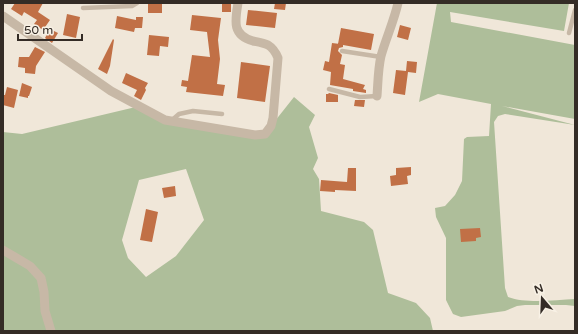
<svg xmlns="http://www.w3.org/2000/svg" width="578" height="334" font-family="'Varela Round',sans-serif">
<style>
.green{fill:#aebe9a;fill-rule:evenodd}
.building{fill:#c17046}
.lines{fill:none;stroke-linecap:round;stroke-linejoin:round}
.lane{stroke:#c7b8a6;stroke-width:4.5}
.street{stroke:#c7b8a6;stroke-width:9}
</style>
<rect width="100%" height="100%" fill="#f0e7d9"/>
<path class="green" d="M 437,3 L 569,3 L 564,31 L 450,12 L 451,22 L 575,45 L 575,119 L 502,106 L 575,125 L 505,114 L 498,116 L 494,122 L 505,288 L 508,297 C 527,304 555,300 575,299 L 575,306 L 566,305 L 525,305 L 517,306 L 505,311 L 461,317 L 453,314 L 446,300 L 446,238 L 436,217 L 435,208 L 445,206 L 455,195 L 462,181 L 464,139 L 467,137 L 489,136 L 491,104 L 438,94 L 419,102 Z
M 294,97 L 315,115 L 309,127 L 318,158 L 313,169 L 319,179 L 321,211 L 364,222 L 373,230 L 388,293 L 416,303 L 430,318 L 433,331 L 3,331 L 3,132 L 22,134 L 140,106 L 165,120 L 255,135 L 271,126 ZM 186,169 L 204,220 L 176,256 L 146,277 L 128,258 L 122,240 L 139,180 Z"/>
<path class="building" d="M 15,3 L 43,3 L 38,12 L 50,20 L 43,30 L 34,24 L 37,20 L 24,12 L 22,16 L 11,9 Z
M 148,3 L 162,3 L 162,13 L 148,13 Z
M 222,3 L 231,3 L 231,12 L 222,12 Z
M 275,3 L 286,3 L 285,10 L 274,9 Z
M 248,10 L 277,13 L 275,28 L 246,25 Z
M 67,14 L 80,17 L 76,38 L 63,35 Z
M 192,15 L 221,18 L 218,40 L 220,59 L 217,84 L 225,85 L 223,96 L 186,92 L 187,87 L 181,86 L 182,80 L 188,81 L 192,55 L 210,57 L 207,32 L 190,30 Z
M 117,16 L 136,20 L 136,17 L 143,17 L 142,28 L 135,28 L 134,32 L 115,28 Z
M 400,25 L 411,28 L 408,40 L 397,37 Z
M 341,28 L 374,34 L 371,50 L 343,45 L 343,47 L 339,48 L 338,51 L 342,55 L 340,64 L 345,65 L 343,79 L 365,85 L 363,89 L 366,90 L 366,93 L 353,91 L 353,89 L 330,85 L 331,72 L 323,70 L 325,61 L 329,62 L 332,43 L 340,44 L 338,44 Z
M 50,29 L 58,33 L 52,43 L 45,38 Z
M 149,35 L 169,37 L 168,47 L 160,46 L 159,56 L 147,55 Z
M 113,39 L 114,40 L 110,66 L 107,74 L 98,69 Z
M 35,47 L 45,52 L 36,66 L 35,74 L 25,73 L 25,68 L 18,67 L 19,57 L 29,57 Z
M 407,61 L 417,62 L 416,73 L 408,72 L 405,95 L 393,93 L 396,70 L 406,71 Z
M 241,62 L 270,66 L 265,102 L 237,98 Z
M 126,73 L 148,83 L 145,88 L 146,90 L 141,100 L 134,96 L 137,90 L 122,83 Z
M 22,83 L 32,87 L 29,96 L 28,96 L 28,98 L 19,96 Z
M 7,87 L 18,90 L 14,108 L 3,105 L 3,95 L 5,95 Z
M 329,93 L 338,95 L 338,102 L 326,102 L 326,94 L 328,94 Z
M 355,100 L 365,100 L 364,107 L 354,106 Z
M 411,167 L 411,175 L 407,176 L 408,184 L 391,186 L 390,176 L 396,175 L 396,168 Z
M 348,168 L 356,168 L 356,191 L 335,190 L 335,192 L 320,191 L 321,180 L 347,182 Z
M 175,186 L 176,196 L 164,198 L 162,188 Z
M 146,209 L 158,212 L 152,242 L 140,240 Z
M 480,228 L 481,237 L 476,238 L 476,241 L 461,242 L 460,229 Z"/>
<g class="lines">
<path class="lane" d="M 83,8 L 132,6 L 137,3
M 569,33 L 575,10
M 342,51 L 381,57
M 329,89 L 360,97 L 377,96
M 171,121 L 179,114 L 193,111 L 222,114"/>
<path class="street" d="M 3,16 L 111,91 L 165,120 L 255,135 L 265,134 L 271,126 L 273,118 L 278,58 C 276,53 273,48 268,45 C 264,43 258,42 253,41 C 232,35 235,21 238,3
M 377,96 C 378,83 378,69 381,56 C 386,38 394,21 398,3
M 3,250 L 30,266 L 41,278 L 44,292 L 45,311 L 51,331"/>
</g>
<rect width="578" height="334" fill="none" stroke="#342c26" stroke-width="8"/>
<g transform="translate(542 298) rotate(341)" stroke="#f8f1e5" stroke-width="3" paint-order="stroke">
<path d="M0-3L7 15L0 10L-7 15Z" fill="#342c26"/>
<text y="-6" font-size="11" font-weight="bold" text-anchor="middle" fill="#342c26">N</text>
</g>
<path d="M18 34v6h64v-6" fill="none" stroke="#342c26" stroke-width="2"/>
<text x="24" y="34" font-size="12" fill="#342c26" stroke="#f8f1e5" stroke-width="3" paint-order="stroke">50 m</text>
</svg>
